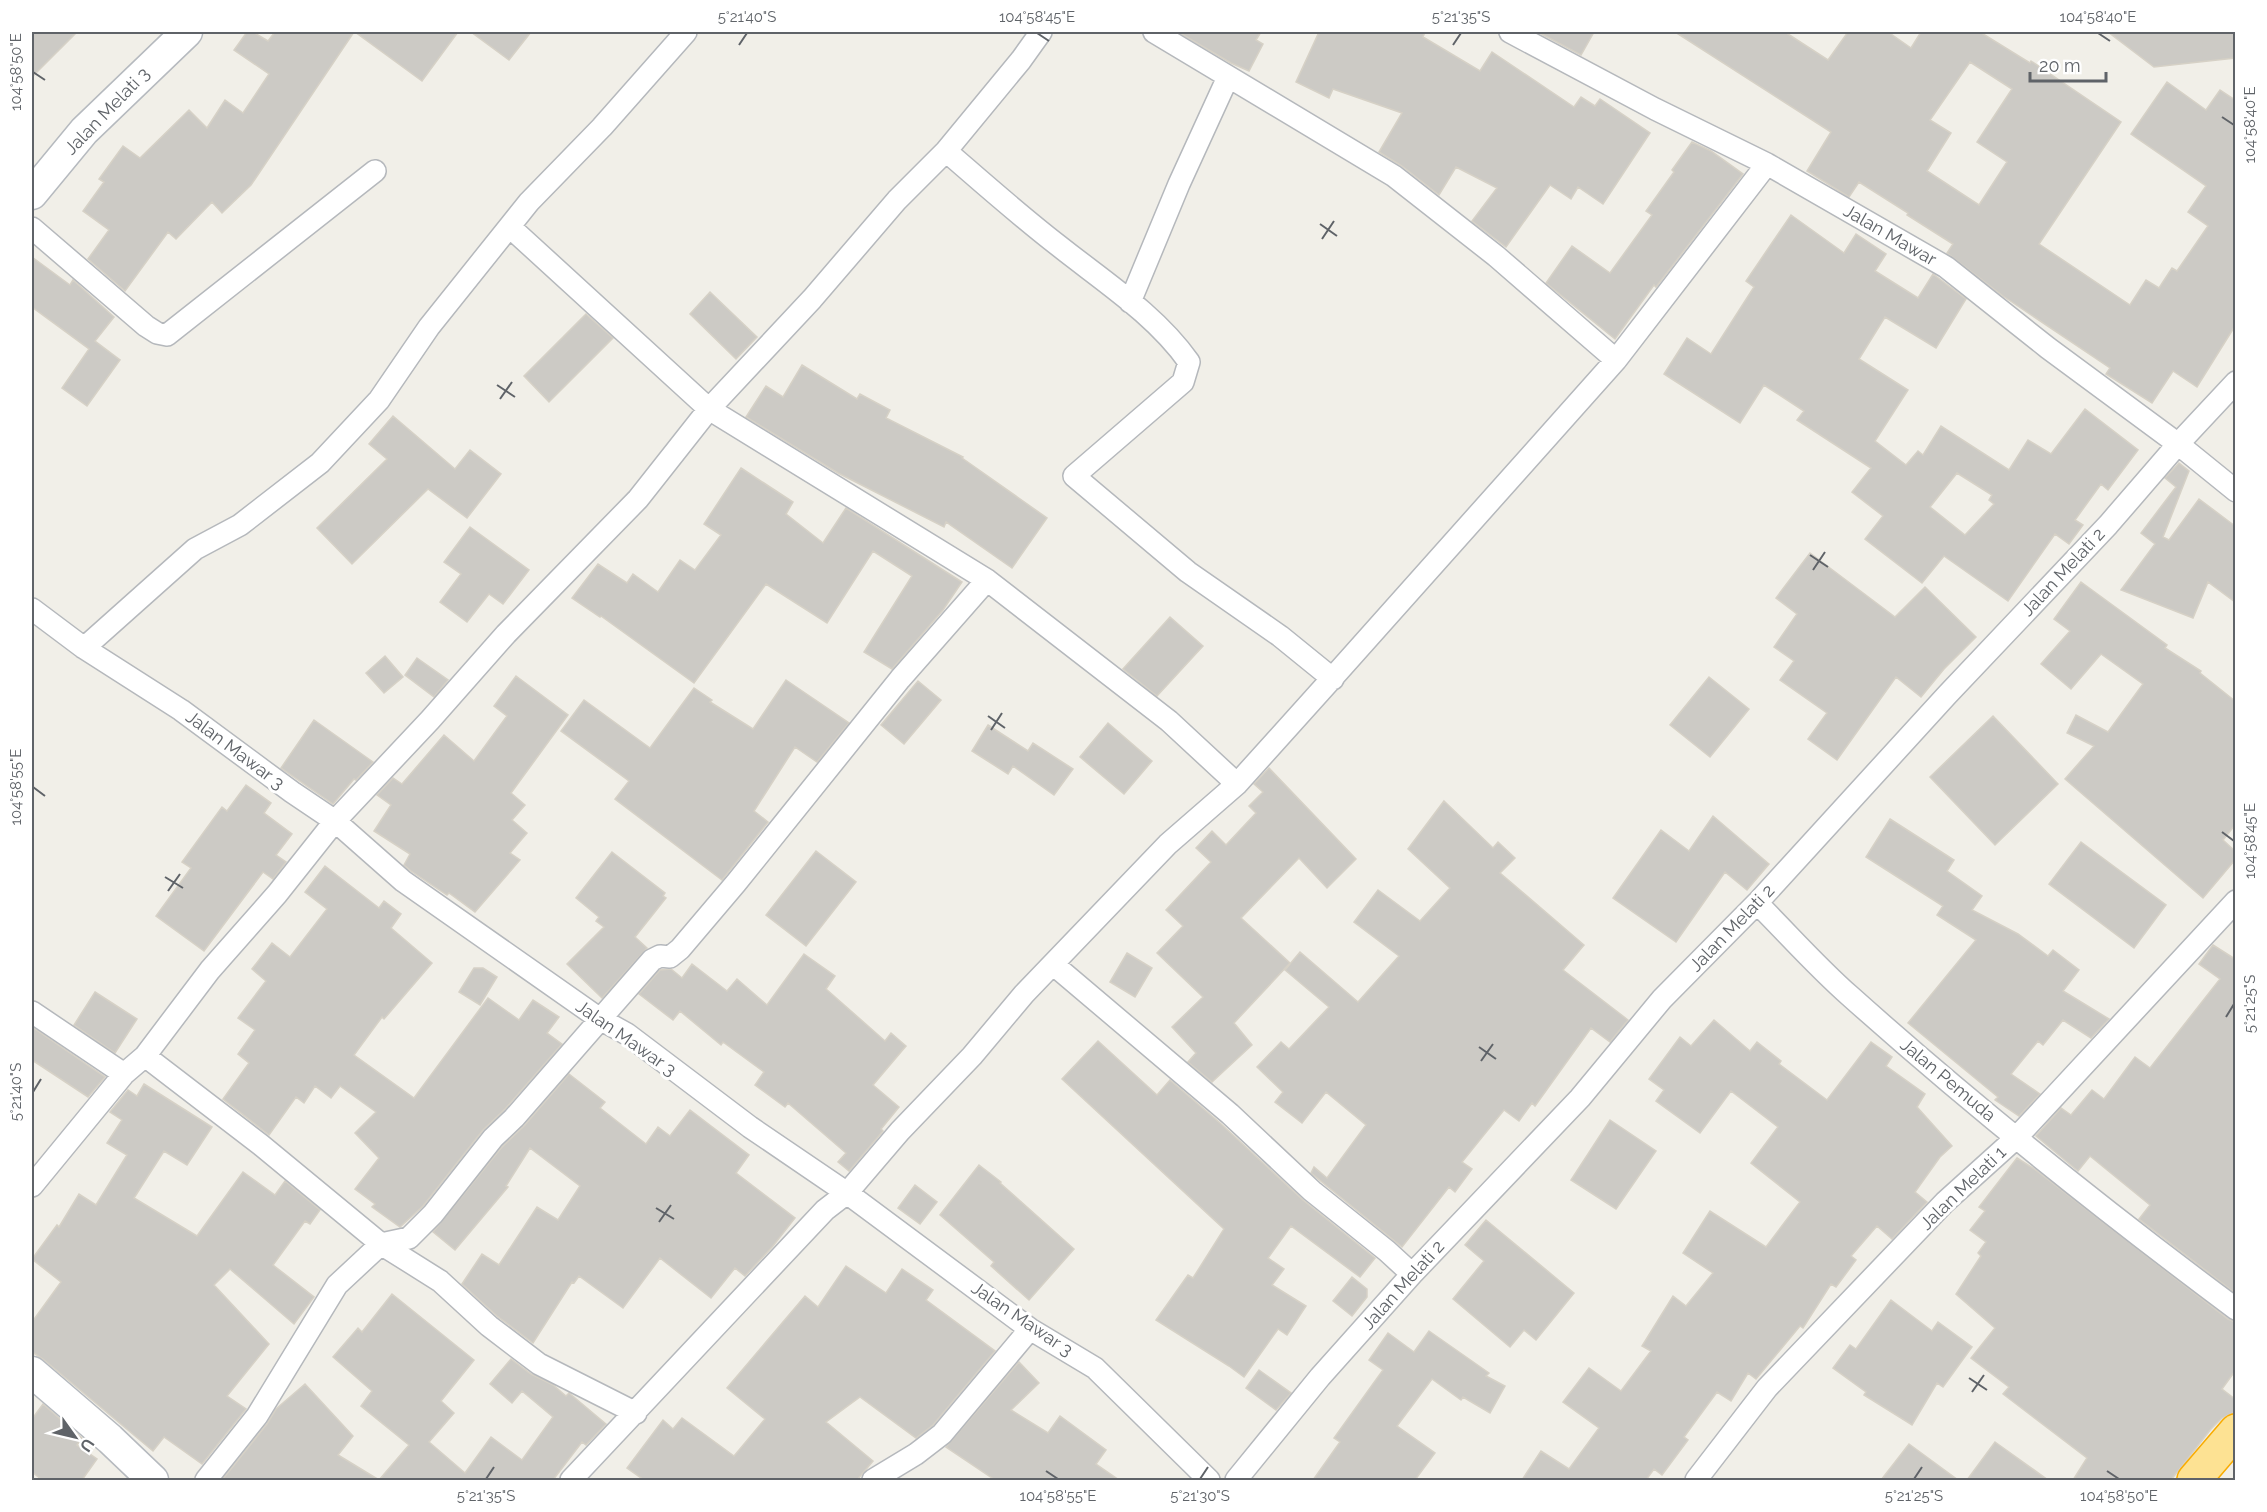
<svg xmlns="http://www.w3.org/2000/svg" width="2267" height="1512" font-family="Raleway,sans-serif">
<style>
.building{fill:#cccac5;stroke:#d6d1c6;stroke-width:1.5;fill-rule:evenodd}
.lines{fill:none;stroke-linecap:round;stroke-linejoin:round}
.street-casing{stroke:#b5b8bc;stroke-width:24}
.secondary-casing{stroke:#b6babf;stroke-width:33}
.highway-casing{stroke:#f9ab00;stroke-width:36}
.street{stroke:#fff;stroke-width:21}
.secondary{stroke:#fff;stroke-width:30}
.highway{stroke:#fde293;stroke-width:33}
.ticks{fill:none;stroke:#5f6368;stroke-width:2}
.labels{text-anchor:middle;stroke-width:6;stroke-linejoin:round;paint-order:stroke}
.street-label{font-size:18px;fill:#5f6368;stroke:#fff}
.neatline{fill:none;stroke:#5f6368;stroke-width:2}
.ticks-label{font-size:15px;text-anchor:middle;fill:#5f6368}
</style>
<rect width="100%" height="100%" fill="#f1efe8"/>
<path class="building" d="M 32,32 L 77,32 L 32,77 Z
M 247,32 L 253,32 L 268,41 L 275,32 L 354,32 L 251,185 L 222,213 L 212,202 L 176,239 L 168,232 L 125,291 L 88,259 L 109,230 L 83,211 L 104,182 L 99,179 L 123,146 L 140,158 L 189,110 L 207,128 L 225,100 L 243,113 L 269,74 L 234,50 Z
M 355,32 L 458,32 L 422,81 Z
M 471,32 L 531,32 L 509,60 Z
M 1178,32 L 1261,32 L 1256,40 L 1263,44 L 1249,71 L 1231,63 Z
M 1319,32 L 1425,32 L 1423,37 L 1480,71 L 1492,52 L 1574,107 L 1581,97 L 1595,106 L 1600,99 L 1650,133 L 1603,204 L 1578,187 L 1571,199 L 1550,185 L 1506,247 L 1472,221 L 1497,188 L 1456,167 L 1439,195 L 1402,166 L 1379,152 L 1402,113 L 1333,89 L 1329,98 L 1296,82 Z
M 1538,32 L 1594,32 L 1581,55 Z
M 1675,32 L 1785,32 L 1828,60 L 1848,32 L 1888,32 L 1911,48 L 1921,32 L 1980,32 L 2030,63 L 2031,61 L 2121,122 L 2039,244 L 2130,305 L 2146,280 L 2159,288 L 2172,268 L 2177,271 L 2208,226 L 2188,212 L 2206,186 L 2131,134 L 2167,82 L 2206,110 L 2220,90 L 2235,100 L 2235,326 L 2197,387 L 2173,371 L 2152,403 L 2106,374 L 2110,368 L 2003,296 L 1947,253 L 1953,244 L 1907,215 L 1908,213 L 1859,182 L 1849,197 L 1807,171 L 1831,132 ZM 1970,62 L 2012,89 L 1977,142 L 2007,162 L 1979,205 L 1927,171 L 1951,133 L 1930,120 Z
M 2108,32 L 2235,32 L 2235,58 L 2154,67 Z
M 1692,142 L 1711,151 L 1743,174 L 1656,287 L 1654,285 L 1615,339 L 1546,283 L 1572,246 L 1610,273 L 1652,215 L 1646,211 L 1674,172 L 1672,170 Z
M 1791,215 L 1844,253 L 1856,234 L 1886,254 L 1875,271 L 1918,298 L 1933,274 L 1966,299 L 1936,348 L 1885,317 L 1859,359 L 1908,390 L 1875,441 L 1906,465 L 1918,451 L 1923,455 L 1941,426 L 2009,470 L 2028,440 L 2051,454 L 2085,409 L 2138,450 L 2108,490 L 2101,484 L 2075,520 L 2083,525 L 2069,544 L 2055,534 L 2008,601 L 1944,556 L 1922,583 L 1865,539 L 1883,516 L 1852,492 L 1871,468 L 1797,420 L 1804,411 L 1764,385 L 1740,423 L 1664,374 L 1687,338 L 1711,354 L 1754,287 L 1746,281 ZM 1957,473 L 1992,495 L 1989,500 L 1994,504 L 1965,535 L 1930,507 Z
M 32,257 L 70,285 L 73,280 L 114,317 L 95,341 L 120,360 L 87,406 L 62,388 L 89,349 L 32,307 Z
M 710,292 L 757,337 L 736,359 L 690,314 Z
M 586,314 L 613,338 L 549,402 L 524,376 Z
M 802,365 L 857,399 L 860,394 L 890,410 L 886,418 L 963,457 L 962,458 L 1047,518 L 1012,568 L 946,522 L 944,527 L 838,473 L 746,417 L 766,386 L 783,397 Z
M 393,416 L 455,469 L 470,450 L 501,474 L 467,518 L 428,489 L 352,564 L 317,528 L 387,459 L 369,444 Z
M 2179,463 L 2189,471 L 2163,537 L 2169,540 L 2199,499 L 2235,526 L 2235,602 L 2208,582 L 2193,618 L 2121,590 L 2155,544 L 2141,533 L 2176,487 L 2165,478 Z
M 741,468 L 793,502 L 786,514 L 823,543 L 846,508 L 962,582 L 943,610 L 892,669 L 864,652 L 912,576 L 873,551 L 827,623 L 766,584 L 694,683 L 601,616 L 600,617 L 572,598 L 598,564 L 627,583 L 633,574 L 658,592 L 680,560 L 695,570 L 721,535 L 704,524 Z
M 470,527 L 529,570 L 503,604 L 489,594 L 467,622 L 440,602 L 461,574 L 444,562 Z
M 1810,553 L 1895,617 L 1925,587 L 1976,637 L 1944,669 L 1921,697 L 1896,677 L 1837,760 L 1808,739 L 1827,713 L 1780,680 L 1794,661 L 1774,647 L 1797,614 L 1776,598 Z
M 2081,582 L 2167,645 L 2165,648 L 2201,671 L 2200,673 L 2235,701 L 2235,825 L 2223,840 L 2235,851 L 2235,860 L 2203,898 L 2065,779 L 2094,746 L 2067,733 L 2076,715 L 2108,732 L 2143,684 L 2101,654 L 2071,689 L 2041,664 L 2070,631 L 2054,619 Z
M 1170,617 L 1203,646 L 1157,696 L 1123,669 Z
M 385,656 L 403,677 L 384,693 L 366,673 Z
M 417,658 L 448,680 L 434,697 L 405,675 Z
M 516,676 L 568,715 L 511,793 L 525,805 L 512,820 L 527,833 L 510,853 L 520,860 L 475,912 L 449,893 L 447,895 L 411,871 L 404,865 L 410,854 L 374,831 L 391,805 L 377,795 L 393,778 L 402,784 L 444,735 L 474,761 L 507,716 L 494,706 Z
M 1709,677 L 1749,709 L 1710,757 L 1670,725 Z
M 786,680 L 849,723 L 817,762 L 795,747 L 754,811 L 768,822 L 722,880 L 615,799 L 629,781 L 561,731 L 584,700 L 650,748 L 694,688 L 712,700 L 710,702 L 753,729 Z
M 918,681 L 941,700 L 904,744 L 881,725 Z
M 1993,716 L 2058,784 L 1995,845 L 1930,777 Z
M 314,720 L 373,762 L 356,780 L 354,779 L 333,804 L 281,768 Z
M 1108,723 L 1152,761 L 1124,794 L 1080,757 Z
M 988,725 L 1028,751 L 1033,743 L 1073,769 L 1054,795 L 1013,766 L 1008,774 L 972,751 Z
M 1269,768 L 1356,859 L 1327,888 L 1299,858 L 1241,918 L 1290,963 L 1234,1023 L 1252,1045 L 1212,1082 L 1188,1062 L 1196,1053 L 1172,1027 L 1203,997 L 1157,953 L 1183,926 L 1166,910 L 1211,862 L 1196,848 L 1212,831 L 1226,845 L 1256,813 L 1249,806 L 1263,792 L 1254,784 Z
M 246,785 L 271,803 L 264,813 L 292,834 L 276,855 L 286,862 L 273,879 L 263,872 L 204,951 L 156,916 L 191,868 L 182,862 L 222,807 L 227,811 Z
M 1444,801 L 1493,848 L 1498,842 L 1515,858 L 1500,873 L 1584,945 L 1563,970 L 1628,1020 L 1610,1042 L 1591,1028 L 1535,1106 L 1532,1103 L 1519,1121 L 1504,1110 L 1462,1162 L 1472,1169 L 1455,1192 L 1449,1187 L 1402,1247 L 1311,1173 L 1314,1167 L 1327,1178 L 1366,1125 L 1326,1092 L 1302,1123 L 1275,1102 L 1283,1092 L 1257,1067 L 1281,1042 L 1289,1049 L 1329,1007 L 1285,970 L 1300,952 L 1358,1002 L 1399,956 L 1354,922 L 1378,890 L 1420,921 L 1450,888 L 1408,849 Z
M 1713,816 L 1769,864 L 1747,890 L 1725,872 L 1676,942 L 1613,898 L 1661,830 L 1689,851 Z
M 1890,819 L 1954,860 L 1947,871 L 1982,896 L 1972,910 L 2018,934 L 2048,956 L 2053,950 L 2079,970 L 2063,991 L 2109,1019 L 2091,1038 L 2063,1020 L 2043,1045 L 2038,1041 L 2011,1074 L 2040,1094 L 2019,1116 L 1995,1100 L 1998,1097 L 1908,1023 L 1976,940 L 1937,915 L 1943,906 L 1866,857 Z
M 2081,842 L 2166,905 L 2134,948 L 2049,884 Z
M 816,851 L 856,882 L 806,946 L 766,915 Z
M 612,852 L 665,893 L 663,896 L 666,898 L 635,937 L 647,948 L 602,998 L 567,964 L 604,927 L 596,921 L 599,917 L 576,898 Z
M 325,866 L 379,908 L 384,901 L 401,914 L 391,928 L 432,963 L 384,1019 L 382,1017 L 354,1055 L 414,1098 L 488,998 L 519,1020 L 533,1000 L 559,1017 L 547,1033 L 562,1044 L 505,1109 L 483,1130 L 423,1206 L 400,1227 L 372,1207 L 375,1204 L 355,1189 L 379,1158 L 355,1133 L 376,1112 L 340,1086 L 331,1098 L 315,1086 L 304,1103 L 296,1097 L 269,1135 L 223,1099 L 249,1063 L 238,1054 L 255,1030 L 238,1018 L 266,981 L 252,969 L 272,943 L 290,957 L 327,909 L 305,892 Z
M 2213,945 L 2235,959 L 2235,1293 L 2139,1219 L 2150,1205 L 2090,1156 L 2078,1171 L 2036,1136 L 2061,1108 L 2071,1115 L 2092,1090 L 2104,1099 L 2135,1057 L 2150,1068 L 2220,979 L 2199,964 Z
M 1127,953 L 1152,968 L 1135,997 L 1110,982 Z
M 804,954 L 835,976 L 826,989 L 885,1041 L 891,1033 L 906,1046 L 873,1085 L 899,1107 L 881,1129 L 883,1131 L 849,1171 L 838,1162 L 846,1153 L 788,1103 L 785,1107 L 755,1085 L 764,1072 L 723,1042 L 721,1045 L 680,1011 L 673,1020 L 639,994 L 660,970 L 671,969 L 682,978 L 692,964 L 727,991 L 737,979 L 767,1005 Z
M 474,968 L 483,968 L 497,977 L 480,1005 L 459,992 Z
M 95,992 L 137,1019 L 115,1053 L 74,1025 Z
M 1714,1020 L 1750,1051 L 1757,1042 L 1781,1061 L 1779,1064 L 1827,1100 L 1871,1042 L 1892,1057 L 1886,1066 L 1925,1094 L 1917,1107 L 1952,1146 L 1940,1157 L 1915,1192 L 1927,1202 L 1892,1239 L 1877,1226 L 1851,1256 L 1856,1260 L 1836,1287 L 1831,1284 L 1803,1328 L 1800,1326 L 1756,1379 L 1748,1373 L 1731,1401 L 1717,1392 L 1684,1437 L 1688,1440 L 1662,1475 L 1654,1469 L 1646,1480 L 1522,1480 L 1541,1451 L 1569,1469 L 1599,1428 L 1563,1402 L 1589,1368 L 1621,1391 L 1651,1351 L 1642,1346 L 1673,1296 L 1686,1306 L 1713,1273 L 1683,1253 L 1710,1211 L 1766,1247 L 1800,1202 L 1751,1163 L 1778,1127 L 1731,1091 L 1700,1133 L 1656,1101 L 1664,1090 L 1649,1079 L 1680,1037 L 1691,1046 Z
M 32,1027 L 105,1077 L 88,1097 L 32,1060 Z
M 1098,1041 L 1157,1095 L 1170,1080 L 1220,1123 L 1303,1200 L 1375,1258 L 1360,1277 L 1291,1226 L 1268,1258 L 1284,1269 L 1272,1285 L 1306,1306 L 1287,1335 L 1278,1329 L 1244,1377 L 1229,1366 L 1156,1320 L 1188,1275 L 1193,1278 L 1224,1229 L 1062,1079 Z
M 569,1074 L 605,1102 L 600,1108 L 646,1144 L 658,1127 L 670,1136 L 690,1110 L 749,1155 L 736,1173 L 795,1218 L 773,1246 L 745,1276 L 735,1268 L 711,1298 L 660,1258 L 623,1308 L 579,1276 L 574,1283 L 572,1282 L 533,1343 L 497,1316 L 462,1284 L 482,1254 L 499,1265 L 537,1207 L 558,1220 L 580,1186 L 530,1148 L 506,1186 L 508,1187 L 455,1250 L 433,1232 L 502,1147 L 524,1126 Z
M 144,1084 L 212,1127 L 187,1165 L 164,1151 L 134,1198 L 197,1236 L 243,1172 L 275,1195 L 285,1181 L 320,1210 L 310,1224 L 305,1221 L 273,1265 L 314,1297 L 294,1324 L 230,1269 L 214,1285 L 269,1344 L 227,1396 L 246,1409 L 202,1464 L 164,1437 L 153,1451 L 43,1359 L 32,1352 L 32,1322 L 61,1282 L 32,1259 L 57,1225 L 59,1227 L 79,1194 L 96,1205 L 127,1155 L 107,1143 L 122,1120 L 110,1112 L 128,1090 L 137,1096 Z
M 1610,1120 L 1656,1151 L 1616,1209 L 1571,1180 Z
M 2017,1158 L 2033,1168 L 2228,1319 L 2235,1322 L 2235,1371 L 2222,1389 L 2235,1399 L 2235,1412 L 2222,1418 L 2211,1429 L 2171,1480 L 2073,1480 L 2087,1458 L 2003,1394 L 2009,1387 L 1971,1358 L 1995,1328 L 1956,1294 L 1981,1256 L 1978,1253 L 1986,1242 L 1970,1230 L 1985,1211 L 1979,1207 Z
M 979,1165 L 1001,1182 L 1000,1183 L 1074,1249 L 1029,1300 L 991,1266 L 994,1262 L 940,1215 Z
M 915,1185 L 937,1202 L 920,1224 L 898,1208 Z
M 1486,1220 L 1574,1293 L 1536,1340 L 1524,1330 L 1510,1347 L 1453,1299 L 1484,1261 L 1465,1245 Z
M 846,1266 L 886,1293 L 902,1269 L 933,1290 L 926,1300 L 995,1351 L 933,1425 L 916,1438 L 860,1397 L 826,1422 L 873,1461 L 857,1480 L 644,1480 L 627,1468 L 663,1420 L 673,1429 L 682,1418 L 734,1456 L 765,1419 L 727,1388 L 805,1296 L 818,1307 Z
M 1352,1277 L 1367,1289 L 1367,1297 L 1352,1316 L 1333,1301 Z
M 392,1294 L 474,1360 L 441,1401 L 454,1413 L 429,1442 L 465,1473 L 491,1437 L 522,1460 L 553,1417 L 522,1391 L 512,1403 L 490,1384 L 511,1359 L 531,1374 L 553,1385 L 566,1396 L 569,1393 L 606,1424 L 586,1445 L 582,1442 L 553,1480 L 222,1480 L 267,1424 L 276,1409 L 305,1384 L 353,1436 L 338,1455 L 379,1480 L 409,1445 L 361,1406 L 372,1391 L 333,1357 L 358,1328 L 362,1332 Z
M 1891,1300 L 1932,1331 L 1938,1322 L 1972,1347 L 1943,1387 L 1937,1383 L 1912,1425 L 1864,1395 L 1866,1392 L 1833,1368 L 1850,1345 L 1856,1349 Z
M 1429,1331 L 1489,1373 L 1486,1376 L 1505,1386 L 1490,1413 L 1463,1397 L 1461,1400 L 1432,1379 L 1397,1426 L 1435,1453 L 1415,1480 L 1313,1480 L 1340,1442 L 1334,1438 L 1383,1370 L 1369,1360 L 1388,1333 L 1414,1352 Z
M 1019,1362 L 1039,1383 L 1011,1410 L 1048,1433 L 1060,1416 L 1106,1450 L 1096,1464 L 1119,1480 L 995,1480 L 946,1447 Z
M 1259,1370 L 1291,1393 L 1276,1410 L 1246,1388 Z
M 43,1404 L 82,1438 L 77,1445 L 97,1459 L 82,1480 L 42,1480 L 32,1472 L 32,1419 Z
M 1995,1442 L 2048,1480 L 1967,1480 Z
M 1909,1444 L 1958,1480 L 1881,1480 Z"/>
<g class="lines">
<g class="street-casing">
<path id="street" d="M 1154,32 L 1394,176 L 1496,256 L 1616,360
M 1510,32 L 1655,109 L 1767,164 L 1946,267 L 2048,348 L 2178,444 L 2236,491
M 946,151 C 983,183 1020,216 1059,246 C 1103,281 1156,315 1189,362 L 1183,382 L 1074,476 L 1188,572 L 1280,636 L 1333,679
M 510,227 L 709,409 L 987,580 L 1169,721 L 1237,784
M 32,228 L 146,326 L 157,333 L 167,335 L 375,171
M 1130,302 L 1179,184 L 1228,77
M 32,609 L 84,648 L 181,710 L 292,792 L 335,821 L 403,881 L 600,1019 L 627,1034 L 750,1127 L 847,1193 L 1030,1329 L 1095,1368 L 1209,1480
M 84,648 L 195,549 L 240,525 L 320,463 L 379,400 L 429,327 L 529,202 L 602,127 L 686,32
M 1757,903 C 1788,934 1817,967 1850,996 C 1973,1106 2103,1210 2236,1309
M 1054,965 L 1230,1114 L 1312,1191 L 1387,1251 L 1412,1274
M 32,1012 L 124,1074
M 145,1056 L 261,1145 L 381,1244 L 440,1281 L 489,1326 L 539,1364 L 636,1413
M 32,1186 L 124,1074 L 145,1056 L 210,970 L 277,894 L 335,821 L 430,720 L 506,634 L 638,499 L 709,409 L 812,299 L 897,200 L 946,151 L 1021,60 L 1041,32
M 206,1480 L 257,1416 L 337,1285 L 381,1244 L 409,1238 L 433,1214 L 493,1138 L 514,1118 L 652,960 L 660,956 L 670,957 L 680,949 L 736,883 L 900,679 L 987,580
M 571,1480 L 825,1210 L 847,1193 L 900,1131 L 972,1056 L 1024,994 L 1168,844 L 1237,784 L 1336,674 L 1616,360 L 1767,164
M 873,1480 L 916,1454 L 942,1434 L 1030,1329
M 1236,1480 L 1320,1377 L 1412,1274 L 1580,1098 L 1662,999 L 1757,903 L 1947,695 L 2108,525 L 2178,444 L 2236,382
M 1696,1480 L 1767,1388 L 1945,1202 L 2016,1138 L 2236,901"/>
</g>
<g class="secondary-casing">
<path id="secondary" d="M 32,194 L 84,131 L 187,32
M 32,1372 L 110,1439 L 153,1480"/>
</g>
<g class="highway-casing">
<path id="highway" d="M 2194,1480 L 2236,1431"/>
</g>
<use href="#street" class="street"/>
<use href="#secondary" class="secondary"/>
<use href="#highway" class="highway"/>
</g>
<path class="ticks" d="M 1037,33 L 1049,41M 2098,33 L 2110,41M 739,45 L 747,33M 1453,45 L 1461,33M 33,72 L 45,80M 2222,117 L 2234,125M 1320,224 L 1337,236M 1322,239 L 1334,221M 497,385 L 515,397M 500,399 L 512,382M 1810,555 L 1828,567M 1813,570 L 1825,552M 988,716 L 1005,728M 991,730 L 1002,713M 33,787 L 45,796M 2222,832 L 2234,841M 165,877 L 183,888M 168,891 L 180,874M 2226,1017 L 2234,1004M 1479,1047 L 1496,1059M 1481,1061 L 1493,1044M 33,1092 L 41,1079M 656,1208 L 674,1219M 659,1222 L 671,1205M 1969,1378 L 1987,1390M 1972,1392 L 1984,1375M 1046,1471 L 1058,1479M 2107,1471 L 2119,1479M 486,1479 L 494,1467M 1200,1479 L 1208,1467M 1914,1479 L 1922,1467"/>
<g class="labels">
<g class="street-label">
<text transform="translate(107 111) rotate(-46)" y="6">Jalan Melati 3</text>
<text transform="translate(1890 235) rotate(30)" y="6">Jalan Mawar</text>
<text transform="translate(2063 572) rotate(-47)" y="6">Jalan Melati 2</text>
<text transform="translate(235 750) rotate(37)" y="6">Jalan Mawar 3</text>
<text transform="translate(1732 928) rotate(-46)" y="6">Jalan Melati 2</text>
<text transform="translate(626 1038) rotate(35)" y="6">Jalan Mawar 3</text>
<text transform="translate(1948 1080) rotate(40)" y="6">Jalan Pemuda</text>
<text transform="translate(1963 1188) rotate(-44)" y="6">Jalan Melati 1</text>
<text transform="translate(1403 1285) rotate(-48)" y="6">Jalan Melati 2</text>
<text transform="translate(1022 1319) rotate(34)" y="6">Jalan Mawar 3</text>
</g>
</g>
<rect width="2267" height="1512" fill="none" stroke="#ffffff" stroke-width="66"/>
<g transform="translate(75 1437) rotate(124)" stroke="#ffffff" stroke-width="4.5" paint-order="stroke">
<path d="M0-4.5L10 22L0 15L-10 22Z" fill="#5f6368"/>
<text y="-9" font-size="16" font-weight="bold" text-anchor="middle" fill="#5f6368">U</text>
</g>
<path d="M2030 72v9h76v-9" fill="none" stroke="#5f6368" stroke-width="3"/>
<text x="2039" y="72" font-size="18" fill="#5f6368" stroke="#ffffff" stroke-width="4.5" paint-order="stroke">20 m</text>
<rect x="33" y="33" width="2201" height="1446" class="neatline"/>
<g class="ticks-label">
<text x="747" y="22">5°21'40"S</text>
<text x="1037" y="22">104°58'45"E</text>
<text x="1461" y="22">5°21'35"S</text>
<text x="2098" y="22">104°58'40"E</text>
<text transform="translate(16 72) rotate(-90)" y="5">104°58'50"E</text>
<text transform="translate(2250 125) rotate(-90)" y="5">104°58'40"E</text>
<text transform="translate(16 787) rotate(-90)" y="5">104°58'55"E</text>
<text transform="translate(2250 841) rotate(-90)" y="5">104°58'45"E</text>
<text transform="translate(2250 1004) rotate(-90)" y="5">5°21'25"S</text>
<text transform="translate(16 1092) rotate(-90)" y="5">5°21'40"S</text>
<text x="486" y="1501">5°21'35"S</text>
<text x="1058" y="1501">104°58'55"E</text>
<text x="1200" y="1501">5°21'30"S</text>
<text x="1914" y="1501">5°21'25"S</text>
<text x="2119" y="1501">104°58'50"E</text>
</g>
</svg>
